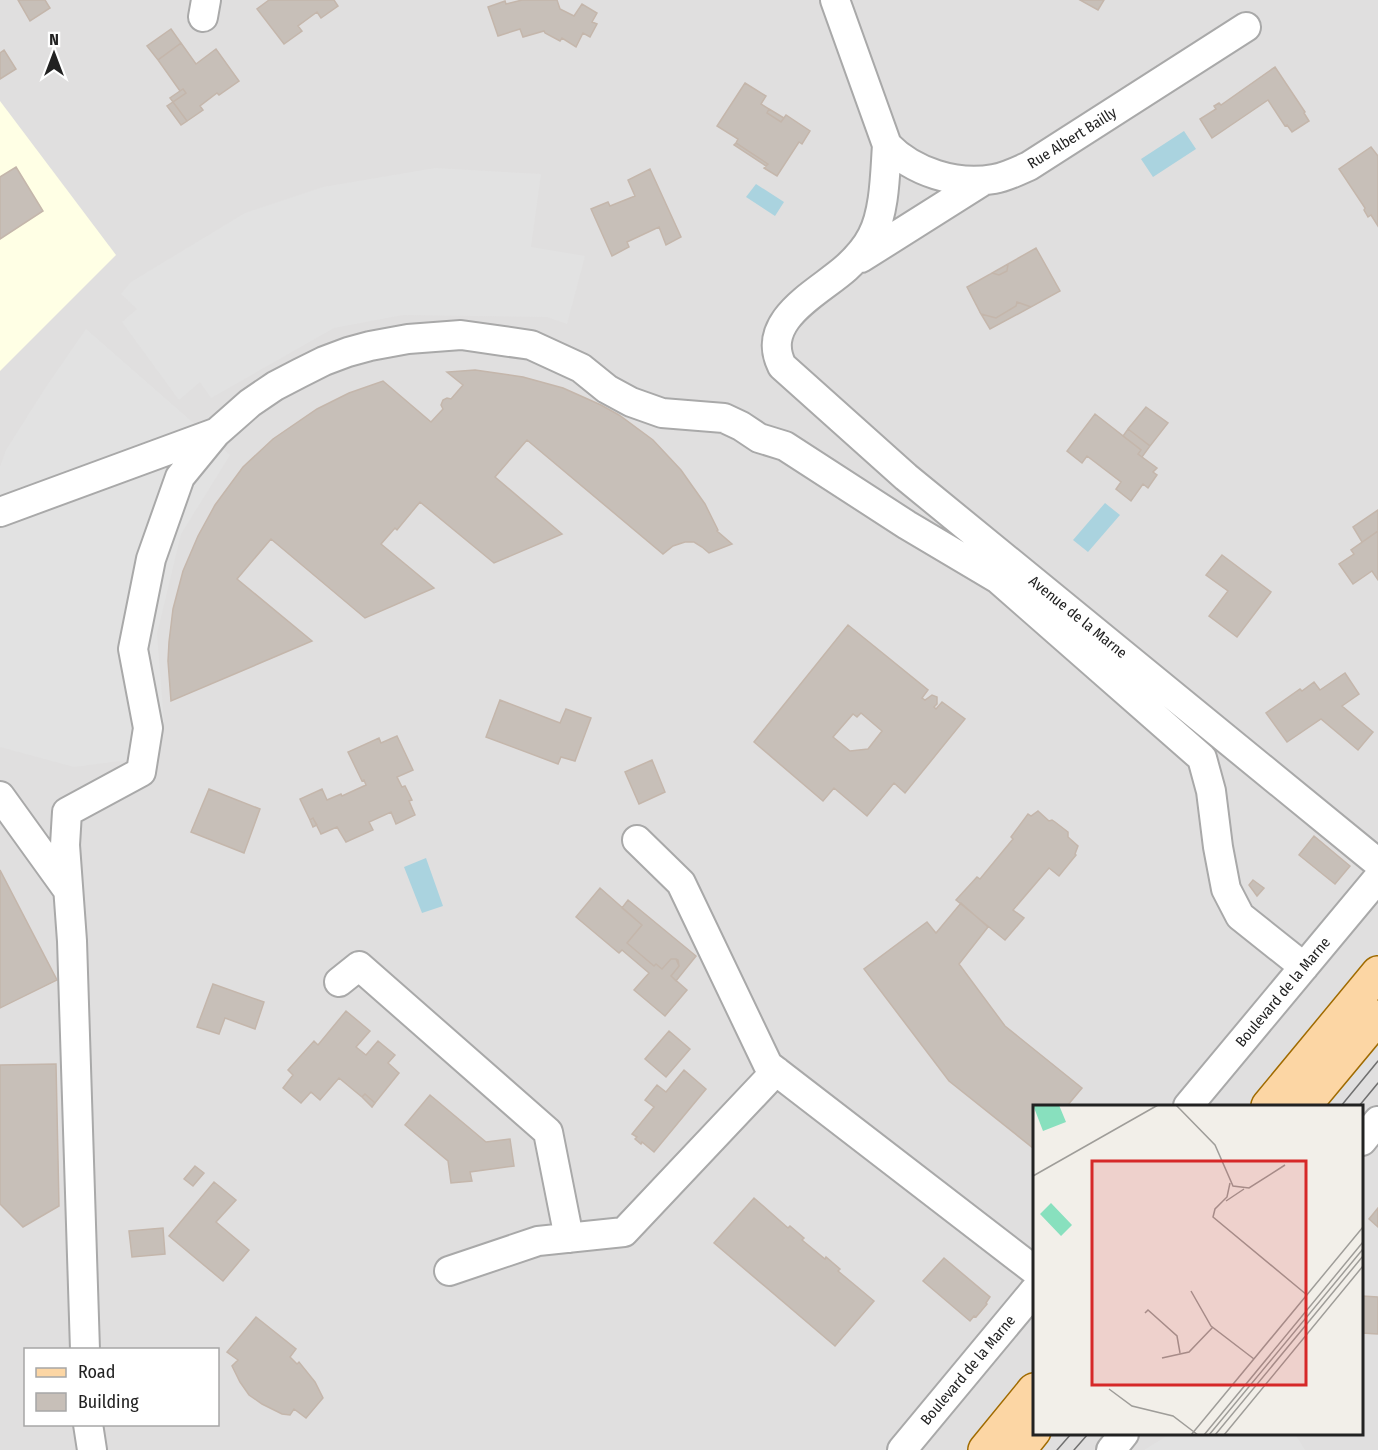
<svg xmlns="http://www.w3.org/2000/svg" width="1378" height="1450" font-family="'Fira Sans Condensed',sans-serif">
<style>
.residential{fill:#e0dfdf;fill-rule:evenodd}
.education{fill:#ffffe5}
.parking{fill:#e2e2e2}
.water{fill:#aad3df}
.building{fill:#c7bfb8;stroke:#c4b6ab;stroke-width:1.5;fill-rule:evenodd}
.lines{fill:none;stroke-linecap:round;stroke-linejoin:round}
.minor-casing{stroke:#a9a9a9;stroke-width:32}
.major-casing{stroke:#a06b00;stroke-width:36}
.minor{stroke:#fff;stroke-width:28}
.major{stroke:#fcd6a4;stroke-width:33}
.tram{stroke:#707070;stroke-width:1.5}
.labels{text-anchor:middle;stroke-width:4.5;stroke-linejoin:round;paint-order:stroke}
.street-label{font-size:15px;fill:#222;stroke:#fff}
.inset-road{fill:none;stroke:#9f9d99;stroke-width:1.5}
.view{fill:#d62828;fill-opacity:0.15;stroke:#d62828;stroke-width:3}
.inset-edge{fill:none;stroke:#222;stroke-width:3}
</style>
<rect width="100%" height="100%" fill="#f2efe9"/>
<path class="residential" d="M 0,0 L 1378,0 L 1378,1450 L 0,1450 ZM 1034,1106 L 1362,1106 L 1362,1434 L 1034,1434 ZM 26,1350 L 218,1350 L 218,1424 L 26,1424 Z"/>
<path class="education" d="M 0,101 L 116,255 L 0,371 Z"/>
<path class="parking" d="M 435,168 L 541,174 L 531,247 L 585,256 L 567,324 L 547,317 L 403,315 L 334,328 L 211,398 L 200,382 L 179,400 L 122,322 L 137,309 L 121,294 L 131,282 L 245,213 L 323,187 Z
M 86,329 L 230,455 L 181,534 L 157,634 L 164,722 L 143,758 L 74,767 L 0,747 L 0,467 L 6,450 L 46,387 Z
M 1170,1434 L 1295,1434 L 1305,1450 L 1144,1450 Z"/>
<path class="water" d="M 1184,131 L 1196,149 L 1153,177 L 1141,159 Z
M 756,184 L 784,202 L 775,216 L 746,197 Z
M 1105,503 L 1120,515 L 1088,552 L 1073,540 Z
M 426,858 L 443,906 L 422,913 L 404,867 Z"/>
<path class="building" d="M 18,0 L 45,0 L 50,8 L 30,21 Z
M 269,0 L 334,0 L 338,6 L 321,18 L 317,12 L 298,26 L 302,31 L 284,44 L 257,9 Z
M 522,0 L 557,0 L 560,9 L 574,16 L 582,4 L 597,13 L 592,22 L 597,24 L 590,37 L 583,33 L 576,47 L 562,38 L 560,41 L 545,33 L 544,31 L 523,37 L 520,29 L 498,36 L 488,7 L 505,1 L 506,4 Z
M 1080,0 L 1104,0 L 1098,10 Z
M 171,29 L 181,43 L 158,60 L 147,46 Z
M 181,43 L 196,64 L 216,49 L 239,81 L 219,95 L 217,93 L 200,106 L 203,110 L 187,121 L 173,102 L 186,93 L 183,89 L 180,91 L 158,60 Z
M 4,50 L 16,69 L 0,79 L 0,53 Z
M 1275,67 L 1305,112 L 1304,113 L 1309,121 L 1292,132 L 1287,125 L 1285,126 L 1268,100 L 1212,138 L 1200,119 L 1216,109 L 1214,106 L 1219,103 L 1221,105 Z
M 745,83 L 766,96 L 761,104 L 769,109 L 767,113 L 781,122 L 786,115 L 810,131 L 802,144 L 799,142 L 777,176 L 764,168 L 768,164 L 736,143 L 738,139 L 717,126 Z
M 183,89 L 186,93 L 173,102 L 170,98 Z
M 173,102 L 187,121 L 181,125 L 167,106 Z
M 769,109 L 784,118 L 781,122 L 767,113 Z
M 736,143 L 768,164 L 766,166 L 734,145 Z
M 1371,147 L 1378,156 L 1378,226 L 1371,215 L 1368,217 L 1364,210 L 1365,208 L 1339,169 Z
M 16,167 L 43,211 L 0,239 L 0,177 Z
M 650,169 L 681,237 L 666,245 L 659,227 L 627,242 L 629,247 L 612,256 L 591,209 L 608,202 L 610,206 L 635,196 L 628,180 Z
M 1036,248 L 1060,291 L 1031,307 L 1017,302 L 1016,306 L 996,318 L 981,314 L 967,287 L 992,273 L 999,275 L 1007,271 L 1008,264 Z
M 1008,264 L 1007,271 L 999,275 L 992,273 Z
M 1017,302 L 1031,307 L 990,329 L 981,314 L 996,318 L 1016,306 Z
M 475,370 L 523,377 L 563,388 L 601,405 L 619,415 L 653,440 L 681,470 L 705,504 L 718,530 L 717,531 L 732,544 L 709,553 L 702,547 L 694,542 L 685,542 L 673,546 L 663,554 L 527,440 L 495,477 L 562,534 L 494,563 L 420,502 L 397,530 L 395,528 L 381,544 L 434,588 L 365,618 L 271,539 L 237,579 L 312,641 L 171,701 L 168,661 L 169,642 L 173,609 L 183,571 L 198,536 L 215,505 L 243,467 L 273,439 L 317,409 L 349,393 L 383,381 L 431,422 L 443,409 L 441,405 L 443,400 L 447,398 L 451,399 L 463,385 L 447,372 Z
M 1146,407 L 1168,423 L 1150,446 L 1128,429 Z
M 1095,414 L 1141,450 L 1138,454 L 1157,468 L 1153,472 L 1157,475 L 1148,488 L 1143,484 L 1131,501 L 1116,489 L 1121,482 L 1087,456 L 1082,463 L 1067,451 Z
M 1128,429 L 1150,446 L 1142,457 L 1138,454 L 1141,450 L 1123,436 Z
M 1378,510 L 1378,531 L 1362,542 L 1353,527 Z
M 1378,531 L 1378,580 L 1372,571 L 1353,584 L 1339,564 L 1354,554 L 1351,550 Z
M 1222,555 L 1271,592 L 1237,637 L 1209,616 L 1228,591 L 1206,575 Z
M 848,625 L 928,690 L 922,698 L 925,700 L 932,695 L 937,697 L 937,704 L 934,707 L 936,709 L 942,702 L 965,719 L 905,793 L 894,783 L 867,816 L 834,788 L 823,801 L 754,742 ZM 861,713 L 882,731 L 868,749 L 850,751 L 833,737 L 853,714 L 857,717 Z
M 1345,673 L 1359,694 L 1342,706 L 1373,732 L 1358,750 L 1321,719 L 1287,742 L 1266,713 L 1300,689 L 1302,691 L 1314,682 L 1320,690 Z
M 500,700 L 560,723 L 566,709 L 591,718 L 575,761 L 561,757 L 558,764 L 486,737 Z
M 397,736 L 413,770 L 397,777 L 402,787 L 405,786 L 412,800 L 409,801 L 415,815 L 396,824 L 391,812 L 369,822 L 373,830 L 346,842 L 337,827 L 321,834 L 313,818 L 310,820 L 300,799 L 322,789 L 327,800 L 341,794 L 342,796 L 366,785 L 364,780 L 362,781 L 348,752 L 379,738 L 381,743 Z
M 652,760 L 665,792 L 639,804 L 625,772 Z
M 209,789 L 260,809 L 244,853 L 191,832 Z
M 1038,811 L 1049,821 L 1052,820 L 1055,822 L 1068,832 L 1068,837 L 1078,846 L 1075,854 L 1076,855 L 1059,876 L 1049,868 L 1013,910 L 1024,918 L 1005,940 L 956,900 L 977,877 L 980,879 L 1013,839 L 1011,837 L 1028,814 L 1031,816 Z
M 313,818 L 317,825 L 313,827 L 310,820 Z
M 1314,836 L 1350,866 L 1335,884 L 1299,855 Z
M 0,870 L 57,980 L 0,1008 Z
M 1253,880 L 1264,888 L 1257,896 L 1249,885 Z
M 600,888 L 642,925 L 627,943 L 654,966 L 656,964 L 662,969 L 671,959 L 676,959 L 678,960 L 679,966 L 671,976 L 687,990 L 665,1016 L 634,990 L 649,973 L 622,950 L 619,953 L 576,917 Z
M 628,900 L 696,956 L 676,981 L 671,976 L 679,966 L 676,959 L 671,959 L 662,969 L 656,964 L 654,966 L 627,943 L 642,925 L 622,908 Z
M 961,903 L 988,927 L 959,964 L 1005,1026 L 1082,1088 L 1067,1106 L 1034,1106 L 1034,1146 L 1033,1148 L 949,1081 L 864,969 L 927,922 L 936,933 Z
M 213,984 L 264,1002 L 255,1029 L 225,1018 L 219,1034 L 197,1027 Z
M 346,1011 L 370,1031 L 356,1047 L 366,1055 L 378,1041 L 395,1055 L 388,1063 L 399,1073 L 375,1103 L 365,1094 L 362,1097 L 339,1078 L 320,1100 L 311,1092 L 301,1103 L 283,1088 L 293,1075 L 288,1070 L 314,1041 L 318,1045 Z
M 669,1031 L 690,1049 L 666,1077 L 645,1059 Z
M 56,1064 L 59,1206 L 23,1227 L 0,1204 L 0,1065 Z
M 684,1070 L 706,1089 L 654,1152 L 642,1142 L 641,1144 L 635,1139 L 637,1137 L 632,1134 L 654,1107 L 645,1100 L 657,1085 L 666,1092 Z
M 365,1094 L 375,1103 L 372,1107 L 362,1097 Z
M 430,1095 L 486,1142 L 510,1139 L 514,1166 L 470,1172 L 472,1181 L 451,1183 L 448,1161 L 405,1125 Z
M 195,1166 L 204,1173 L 193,1186 L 184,1179 Z
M 214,1182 L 236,1200 L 216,1222 L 249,1250 L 223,1281 L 169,1236 Z
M 754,1198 L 788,1228 L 790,1226 L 804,1238 L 802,1240 L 825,1259 L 826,1257 L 840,1269 L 838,1271 L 874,1301 L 835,1346 L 714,1243 Z
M 1378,1208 L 1378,1227 L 1369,1219 Z
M 163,1228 L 165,1254 L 132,1257 L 129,1231 Z
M 944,1258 L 990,1297 L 986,1303 L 987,1304 L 976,1317 L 974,1316 L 970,1321 L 923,1281 Z
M 1362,1296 L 1378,1297 L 1378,1334 L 1362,1333 Z
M 256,1317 L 296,1349 L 290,1357 L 297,1364 L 299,1362 L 315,1382 L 323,1398 L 306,1418 L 294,1409 L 290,1415 L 282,1414 L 262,1404 L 249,1395 L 240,1382 L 232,1366 L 238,1360 L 227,1352 Z"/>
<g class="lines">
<g class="minor-casing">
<path id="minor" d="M 835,0 L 887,145 C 913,172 957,186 994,179 C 1006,177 1018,171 1029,166 L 1246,27
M 203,17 L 206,0
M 887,145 C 885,173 885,211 872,236 C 866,248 856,259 846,268 C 818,293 759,320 782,366 L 906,477 L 1378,863
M 861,258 L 983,181
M 0,512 L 215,433
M 0,796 L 67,889
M 637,840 L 681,883 L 768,1065 L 1034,1270
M 339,982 L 359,966 L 548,1132 L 569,1238
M 1188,1106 L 1378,878
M 1362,1141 L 1378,1121
M 449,1271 L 538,1241 L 624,1232 L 776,1071
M 85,1350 L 72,941 L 65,845 L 67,812 L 141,772 L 148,728 L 133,649 L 151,559 L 180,477 L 216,433 L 250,403 L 275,386 L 300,373 L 324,361 L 348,352 L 370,346 L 408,339 L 461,335 L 531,345 L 581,368 L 607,389 L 631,402 L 662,413 L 724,418 L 741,426 L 759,438 L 785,446 L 907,525 L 998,579 L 1202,758 L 1211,791 L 1218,847 L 1226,889 L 1240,916 L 1304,967
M 88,1424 L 92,1450
M 902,1450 L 1034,1291
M 1111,1450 L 1124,1434"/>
</g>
<g class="major-casing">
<path id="major" d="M 1268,1106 L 1378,973
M 1304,1106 L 1378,1017
M 985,1450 L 1034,1390
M 1019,1450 L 1034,1431"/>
</g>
<use href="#minor" class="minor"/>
<use href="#major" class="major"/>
<path class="tram" d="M 1341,1106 L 1378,1061
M 1359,1106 L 1378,1083
M 1057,1450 L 1071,1434
M 1074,1450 L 1088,1434"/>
</g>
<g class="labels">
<g class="street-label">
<text transform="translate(1072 138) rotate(-32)" y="5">Rue Albert Bailly</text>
<text transform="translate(1078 617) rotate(39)" y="5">Avenue de la Marne</text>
<text transform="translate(1283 992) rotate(-50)" y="5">Boulevard de la Marne</text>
<text transform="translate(968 1370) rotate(-50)" y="5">Boulevard de la Marne</text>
</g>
</g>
<g transform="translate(1033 1105)">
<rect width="330" height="330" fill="#f2efe9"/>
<path d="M 0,0 L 26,0 L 33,17 L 10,26 ZM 18,98 L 39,120 L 28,131 L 7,109 Z" fill="#88e0be"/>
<path class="inset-road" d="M 143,0 L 182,40 L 200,81 L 216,83 L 252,60M 0,71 L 125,0M 197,78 L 194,92 L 182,104 L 180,112 L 274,190M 193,96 L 211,84M 158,186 L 178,221 L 221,254M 112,208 L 115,205 L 144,231 L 147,248M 129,253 L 156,247 L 180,222M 76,284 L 99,301 L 140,311 L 165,330M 158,330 L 330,122M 171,330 L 330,137M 176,330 L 330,144M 182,330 L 330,151M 191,330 L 330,161"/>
<path class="view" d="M 59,56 L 273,56 L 273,280 L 59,280 Z"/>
<rect width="330" height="330" class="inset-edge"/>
</g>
<rect x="24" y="1348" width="195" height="78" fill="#ffffff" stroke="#a7a7a7" stroke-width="1.5"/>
<rect x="36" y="1368" width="30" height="9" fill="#fcd6a4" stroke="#a7a7a7" stroke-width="1.5"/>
<text x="78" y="1378" font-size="18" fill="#222222">Road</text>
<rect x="36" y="1393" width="30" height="18" fill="#c7bfb8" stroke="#a7a7a7" stroke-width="1.5"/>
<text x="78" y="1408" font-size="18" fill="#222222">Building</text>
<g transform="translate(54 54)" stroke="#ffffff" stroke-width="4.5" paint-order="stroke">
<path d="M0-4.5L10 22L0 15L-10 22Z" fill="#222222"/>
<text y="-9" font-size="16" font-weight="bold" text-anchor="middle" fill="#222222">N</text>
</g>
</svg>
